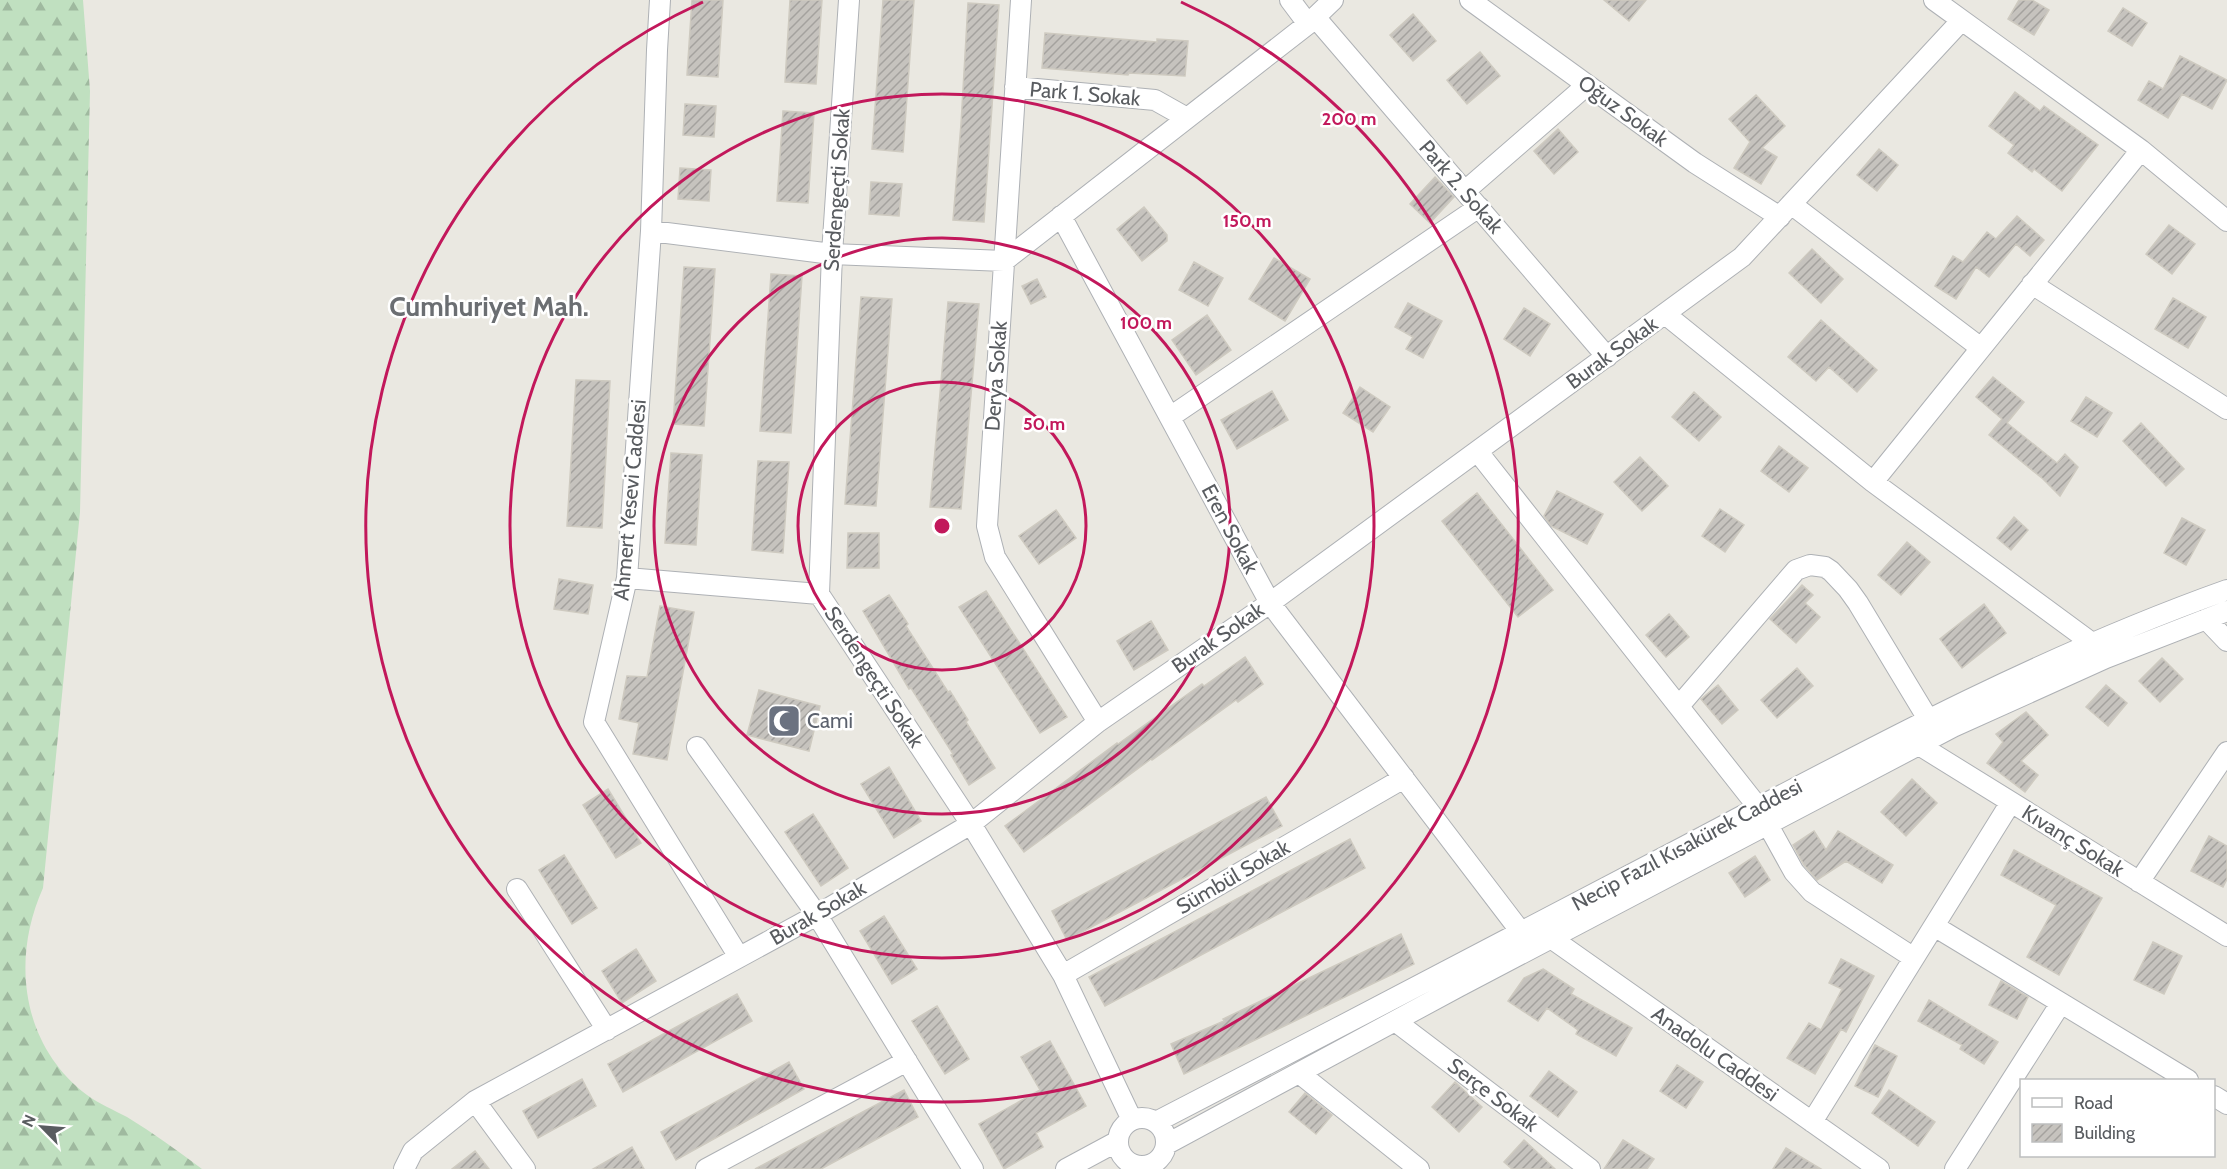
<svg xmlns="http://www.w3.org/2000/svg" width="2227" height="1169" font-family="Cabin,sans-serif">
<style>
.forest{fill:url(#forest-firs)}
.building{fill:url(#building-hatch);stroke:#cecac0;stroke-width:1.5}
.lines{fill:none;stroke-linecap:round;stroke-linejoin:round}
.minor-casing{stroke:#aeb1b5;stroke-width:22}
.minor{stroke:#fff;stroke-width:20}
.ring{fill:none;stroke:#c2185b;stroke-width:3}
.labels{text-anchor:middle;stroke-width:5;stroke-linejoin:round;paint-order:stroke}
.street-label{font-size:21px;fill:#595c60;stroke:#fff}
.worship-label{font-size:21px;fill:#5b616d;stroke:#fff;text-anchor:start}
.district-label{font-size:27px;font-weight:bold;fill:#6b6e72;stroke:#fff}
.centre{fill:#c2185b;stroke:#fff;stroke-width:3}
.ring-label{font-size:18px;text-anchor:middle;font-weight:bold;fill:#c2185b;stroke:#fff;stroke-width:5;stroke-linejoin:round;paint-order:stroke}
</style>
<defs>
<pattern id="forest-firs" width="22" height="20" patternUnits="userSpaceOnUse" patternTransform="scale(1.5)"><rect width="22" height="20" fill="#c0e0c0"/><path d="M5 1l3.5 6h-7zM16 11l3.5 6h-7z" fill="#9fb99f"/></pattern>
<pattern id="building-hatch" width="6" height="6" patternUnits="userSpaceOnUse" patternTransform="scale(1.5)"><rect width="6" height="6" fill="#c6c3be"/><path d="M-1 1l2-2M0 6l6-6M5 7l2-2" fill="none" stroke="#a4a29e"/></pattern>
</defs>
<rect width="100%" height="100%" fill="#eae8e1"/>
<path class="forest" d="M 0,0 L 83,0 L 90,91 L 80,512 L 43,888 C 11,959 21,1045 87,1095 C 99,1104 114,1110 127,1117 C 153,1133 178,1151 202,1169 L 0,1169 Z"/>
<path class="building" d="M 692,0 L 723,0 L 718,77 L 687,75 Z
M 790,0 L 822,0 L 816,84 L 785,82 Z
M 883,0 L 914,0 L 903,152 L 872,149 Z
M 1604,0 L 1646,0 L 1629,21 Z
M 2019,0 L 2032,0 L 2049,10 L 2034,35 L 2008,19 Z
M 968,3 L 999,5 L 984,222 L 953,220 L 961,124 Z
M 2123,8 L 2147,23 L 2132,46 L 2108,31 Z
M 1413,14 L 1436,41 L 1413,61 L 1390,35 Z
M 1045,33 L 1157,42 L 1157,39 L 1188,41 L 1185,76 L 1129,73 L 1128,75 L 1042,68 Z
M 1480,52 L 1500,76 L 1467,104 L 1447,80 Z
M 2180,56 L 2227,80 L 2212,109 L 2182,94 L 2168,118 L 2138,100 L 2149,81 L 2163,89 Z
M 2015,92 L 2040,111 L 2044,106 L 2098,145 L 2062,191 L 2034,169 L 2032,172 L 2008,153 L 2014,145 L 1989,126 Z
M 1756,95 L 1785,126 L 1762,148 L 1777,157 L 1761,184 L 1734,168 L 1750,142 L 1729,119 Z
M 685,104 L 716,106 L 714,137 L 683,135 Z
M 783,111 L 814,113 L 808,203 L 777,201 Z
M 1558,129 L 1578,152 L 1554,174 L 1534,151 Z
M 1879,149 L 1898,165 L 1877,191 L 1857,175 Z
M 680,168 L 711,170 L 709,201 L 678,199 Z
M 1435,177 L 1454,197 L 1430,223 L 1410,204 Z
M 871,182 L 902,184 L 899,216 L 869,214 Z
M 1144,207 L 1167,235 L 1167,241 L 1142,261 L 1117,229 Z
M 2017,216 L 2044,240 L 2030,256 L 2016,244 L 1989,277 L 1976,267 L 1956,299 L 1935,286 L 1953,256 L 1963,262 L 1987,232 L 1996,239 Z
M 2169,225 L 2195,244 L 2172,274 L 2146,254 Z
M 1812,249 L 1843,279 L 1821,303 L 1789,273 Z
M 1274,258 L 1310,279 L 1285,321 L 1249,299 Z
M 1194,262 L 1223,278 L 1208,306 L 1179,290 Z
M 684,267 L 715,269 L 704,426 L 673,424 Z
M 771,274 L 802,276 L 791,433 L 760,431 Z
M 1037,279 L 1046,297 L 1031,304 L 1022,286 Z
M 861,297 L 892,299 L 876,506 L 845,504 Z
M 2173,298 L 2206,317 L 2188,348 L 2155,329 Z
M 948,302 L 979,304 L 961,509 L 930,507 Z
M 1408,303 L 1442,321 L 1423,358 L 1406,349 L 1413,337 L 1395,327 Z
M 1524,308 L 1550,324 L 1530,356 L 1504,339 Z
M 1207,315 L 1231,350 L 1196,375 L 1172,340 Z
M 1821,320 L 1877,370 L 1857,392 L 1829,367 L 1816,381 L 1788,357 Z
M 1993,377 L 2024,402 L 2007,423 L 2057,463 L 2065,454 L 2078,467 L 2060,496 L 2043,479 L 1989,435 L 2002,419 L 1976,397 Z
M 576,380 L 610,381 L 602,528 L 567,526 Z
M 1360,387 L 1390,407 L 1373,432 L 1343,413 Z
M 1272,391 L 1288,420 L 1237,449 L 1221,420 Z
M 1694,392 L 1721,417 L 1699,441 L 1672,417 Z
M 2086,397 L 2112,413 L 2097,437 L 2071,421 Z
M 2141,423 L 2184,469 L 2166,486 L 2123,441 Z
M 1779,446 L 1808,468 L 1789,492 L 1761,471 Z
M 671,453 L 702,455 L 696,545 L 665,543 Z
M 1640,457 L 1668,486 L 1642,511 L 1614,482 Z
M 758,461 L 789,462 L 783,553 L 752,550 Z
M 1557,491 L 1603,514 L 1587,544 L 1551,526 L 1544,516 Z
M 1477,493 L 1553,590 L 1518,617 L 1442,521 Z
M 1720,509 L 1744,525 L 1725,552 L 1702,536 Z
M 1056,510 L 1076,538 L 1039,564 L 1019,536 Z
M 2014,517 L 2028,530 L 2011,550 L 1997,538 Z
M 2182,518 L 2205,530 L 2186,565 L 2164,553 Z
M 848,533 L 879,533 L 879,568 L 847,568 Z
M 1907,542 L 1930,562 L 1901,595 L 1878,575 Z
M 559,579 L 593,585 L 588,614 L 554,609 Z
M 1802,585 L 1813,595 L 1805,603 L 1820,617 L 1796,643 L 1770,619 Z
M 986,591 L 1067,717 L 1040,733 L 959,607 Z
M 889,595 L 908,624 L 906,626 L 948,692 L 950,691 L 968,720 L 966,722 L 995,768 L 969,785 L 951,755 L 953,754 L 911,688 L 909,689 L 863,611 Z
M 1984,604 L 2006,633 L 1962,668 L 1940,639 Z
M 660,606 L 694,612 L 667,760 L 633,754 L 639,723 L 619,719 L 627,676 L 647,677 Z
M 1669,614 L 1689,637 L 1666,657 L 1646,635 Z
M 1151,621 L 1168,650 L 1134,670 L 1117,641 Z
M 1245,657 L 1263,684 L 1238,702 L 1236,700 L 1152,760 L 1151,759 L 1024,852 L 1005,826 L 1117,743 L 1118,744 L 1202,684 L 1204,686 Z
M 2162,658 L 2183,679 L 2160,702 L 2139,681 Z
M 1797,668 L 1813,686 L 1777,718 L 1761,700 Z
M 1718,685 L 1738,710 L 1722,724 L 1701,699 Z
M 2106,685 L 2127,703 L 2108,726 L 2086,707 Z
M 759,690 L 820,706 L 809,751 L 747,735 Z
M 2026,712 L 2048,735 L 2021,761 L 2038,775 L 2025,792 L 1987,763 L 2003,742 L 1996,734 Z
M 889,767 L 921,821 L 894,838 L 861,784 Z
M 1912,779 L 1937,803 L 1906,836 L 1881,812 Z
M 608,789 L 641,843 L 616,858 L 583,805 Z
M 1266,797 L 1282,826 L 1067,940 L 1052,911 Z
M 813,814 L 848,868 L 821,886 L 785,832 Z
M 1814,831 L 1826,850 L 1838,831 L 1893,865 L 1882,883 L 1846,861 L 1817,880 L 1804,865 L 1793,845 Z
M 2209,836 L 2227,846 L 2227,879 L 2223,887 L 2191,871 Z
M 1350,839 L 1365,868 L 1105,1006 L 1089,977 Z
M 2014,850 L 2102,898 L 2059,975 L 2027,957 L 2056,905 L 2001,875 Z
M 564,855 L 597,908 L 572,924 L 539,870 Z
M 1755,856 L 1770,880 L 1745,897 L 1729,873 Z
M 884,916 L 917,969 L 892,984 L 860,931 Z
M 1401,934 L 1414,964 L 1184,1074 L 1171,1044 L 1224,1021 L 1223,1019 Z
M 2153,942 L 2182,956 L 2164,994 L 2134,980 Z
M 636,949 L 656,981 L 622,1003 L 602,971 Z
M 1841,959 L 1874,976 L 1846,1032 L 1841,1029 L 1815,1074 L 1787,1058 L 1809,1023 L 1821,1030 L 1842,989 L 1829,983 Z
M 1543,969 L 1574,989 L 1571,994 L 1632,1028 L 1616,1056 L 1576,1034 L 1578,1030 L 1547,1008 L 1538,1021 L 1508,1001 L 1524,978 Z
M 2001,981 L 2028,997 L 2017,1019 L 1989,1005 Z
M 737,994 L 752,1021 L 623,1092 L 608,1064 Z
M 1929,1000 L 1998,1042 L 1984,1064 L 1960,1049 L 1962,1045 L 1918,1021 Z
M 937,1006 L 969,1059 L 945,1074 L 912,1021 Z
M 1050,1041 L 1086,1106 L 1036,1133 L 1043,1147 L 1004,1169 L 979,1124 L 1040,1090 L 1021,1057 Z
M 1875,1045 L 1897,1056 L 1878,1097 L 1855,1086 Z
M 789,1062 L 804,1089 L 676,1160 L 661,1132 Z
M 1677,1065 L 1703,1082 L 1686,1108 L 1660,1091 Z
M 1549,1071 L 1577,1092 L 1558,1117 L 1530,1096 Z
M 582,1079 L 596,1106 L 538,1138 L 523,1111 Z
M 1455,1082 L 1482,1107 L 1459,1132 L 1432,1107 Z
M 904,1090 L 918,1117 L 862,1147 L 821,1169 L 755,1169 Z
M 1889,1090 L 1935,1122 L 1918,1146 L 1872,1113 Z
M 1305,1093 L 1332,1115 L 1316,1134 L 1289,1112 Z
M 1524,1140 L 1555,1169 L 1512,1169 L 1504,1162 Z
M 1623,1140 L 1654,1159 L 1647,1169 L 1604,1169 Z
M 632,1147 L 644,1169 L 593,1169 Z
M 1786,1148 L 1821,1169 L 1773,1169 Z
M 475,1151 L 489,1169 L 452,1169 Z"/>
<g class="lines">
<g class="minor-casing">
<path id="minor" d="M 660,0 L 657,50 L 651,231 L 627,578 L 594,722 L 739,957
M 849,0 L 832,254 L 819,594 L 971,824 L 1063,975 L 1132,1120
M 1021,0 L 987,526 L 995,557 L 1098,722
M 1290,0 L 1308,24
M 1470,0 L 1695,163 L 1780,217
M 1934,0 L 2141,150 L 2227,221
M 1315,17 L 1607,357
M 1015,87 L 1155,100 L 1187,118
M 1465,191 L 1587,85
M 1791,204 L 1981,348
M 1061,216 L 1270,603 L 1521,932
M 651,231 L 832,254 L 1004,261 L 1308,24 L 1333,0
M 2032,284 L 2227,409
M 1665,314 L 1873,482 L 2092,643
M 1170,417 L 1479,207
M 1478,452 L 1758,807 L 1794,872 L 1812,892 L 1914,958
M 1873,482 L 2141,150
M 627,578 L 819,594
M 2206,619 L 2227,641
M 1679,706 L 1796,570 L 1810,565 L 1825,567 L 1831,571 L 1848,589 L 1858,603 L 1928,719
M 1919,745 L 2227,936
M 697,747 L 817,915 L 973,1169
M 2139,882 L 2227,752
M 517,889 L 607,1030
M 1934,926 L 2188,1080
M 1551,938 L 1879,1169
M 1063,975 L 1404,778
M 1395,1021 L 1590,1169
M 1299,1073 L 1419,1169
M 2214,1096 L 2227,1104
M 475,1101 L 525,1169
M1118 1142a24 24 0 1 1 48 0a24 24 0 1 1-48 0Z
M 1156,1122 C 1334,1030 1512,937 1689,844 C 1865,751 2039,657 2227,590
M 1812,1122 L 2011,802
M 1167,1144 L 1458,987 L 1953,727 L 2106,658 L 2227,611
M 404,1169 L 413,1151 L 475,1101 L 817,915 L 971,824 L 1098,722 L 1270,603 L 1742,257 L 1961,21
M 706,1169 L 907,1061
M 1066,1169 L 1118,1141
M 1955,1169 L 2061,1003"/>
</g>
<use href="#minor" class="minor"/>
</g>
<g class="ring">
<circle cx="942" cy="526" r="144"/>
<circle cx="942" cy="526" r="288"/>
<circle cx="942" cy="526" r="432"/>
<path d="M1181 2A576 576 0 1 1 703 2"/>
</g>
<defs>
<g id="mosque-square" transform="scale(1.725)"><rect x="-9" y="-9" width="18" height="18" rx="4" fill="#6b7280" stroke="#fff"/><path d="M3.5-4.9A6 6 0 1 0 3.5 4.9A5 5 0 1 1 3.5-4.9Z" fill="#fff"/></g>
</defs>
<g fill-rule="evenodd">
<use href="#mosque-square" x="784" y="721"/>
</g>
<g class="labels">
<g class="street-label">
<text transform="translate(1085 94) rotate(5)" y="7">Park 1. Sokak</text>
<text transform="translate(1623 111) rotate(36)" y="7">Oğuz Sokak</text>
<text transform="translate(1461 187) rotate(49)" y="7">Park 2. Sokak</text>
<text transform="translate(837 190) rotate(-86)" y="7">Serdengeçti Sokak</text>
<text transform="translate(1612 353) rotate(-36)" y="7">Burak Sokak</text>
<text transform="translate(996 376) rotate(-86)" y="7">Derya Sokak</text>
<text transform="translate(630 500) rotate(-85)" y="7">Ahmert Yesevi Caddesi</text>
<text transform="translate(1230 529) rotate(62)" y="7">Eren Sokak</text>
<text transform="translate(1218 638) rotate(-35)" y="7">Burak Sokak</text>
<text transform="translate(874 677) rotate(57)" y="7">Serdengeçti Sokak</text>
<text transform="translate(2073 841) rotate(32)" y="7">Kıvanç Sokak</text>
<text transform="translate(1687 845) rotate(-28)" y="7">Necip Fazıl Kısakürek Caddesi</text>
<text transform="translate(1233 877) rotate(-30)" y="7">Sümbül Sokak</text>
<text transform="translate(818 913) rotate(-30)" y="7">Burak Sokak</text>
<text transform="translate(1715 1054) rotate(35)" y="7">Anadolu Caddesi</text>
<text transform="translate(1493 1095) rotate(37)" y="7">Serçe Sokak</text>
</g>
<g class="worship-label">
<text x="807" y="728">Cami</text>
</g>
<g class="district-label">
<text x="489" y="316">Cumhuriyet Mah.</text>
</g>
</g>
<circle cx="942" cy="526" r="9" class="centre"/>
<g class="ring-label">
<text x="1349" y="125">200 m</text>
<text x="1247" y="227">150 m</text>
<text x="1146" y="329">100 m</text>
<text x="1044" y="430">50 m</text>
</g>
<rect x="2020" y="1079" width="195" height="78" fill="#ffffff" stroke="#bdbebf" stroke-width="1.5"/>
<rect x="2032" y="1098" width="30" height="9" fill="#ffffff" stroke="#bdbebf" stroke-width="1.5"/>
<text x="2074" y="1109" font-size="18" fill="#595c60">Road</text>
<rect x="2032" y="1124" width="30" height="18" fill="url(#building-hatch)" stroke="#bdbebf" stroke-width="1.5"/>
<text x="2074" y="1139" font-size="18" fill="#595c60">Building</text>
<g transform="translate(42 1127) rotate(295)" stroke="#ffffff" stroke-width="4.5" paint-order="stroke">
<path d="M0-4.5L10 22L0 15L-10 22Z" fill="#595c60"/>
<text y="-9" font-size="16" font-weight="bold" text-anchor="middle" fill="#595c60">N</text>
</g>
</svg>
